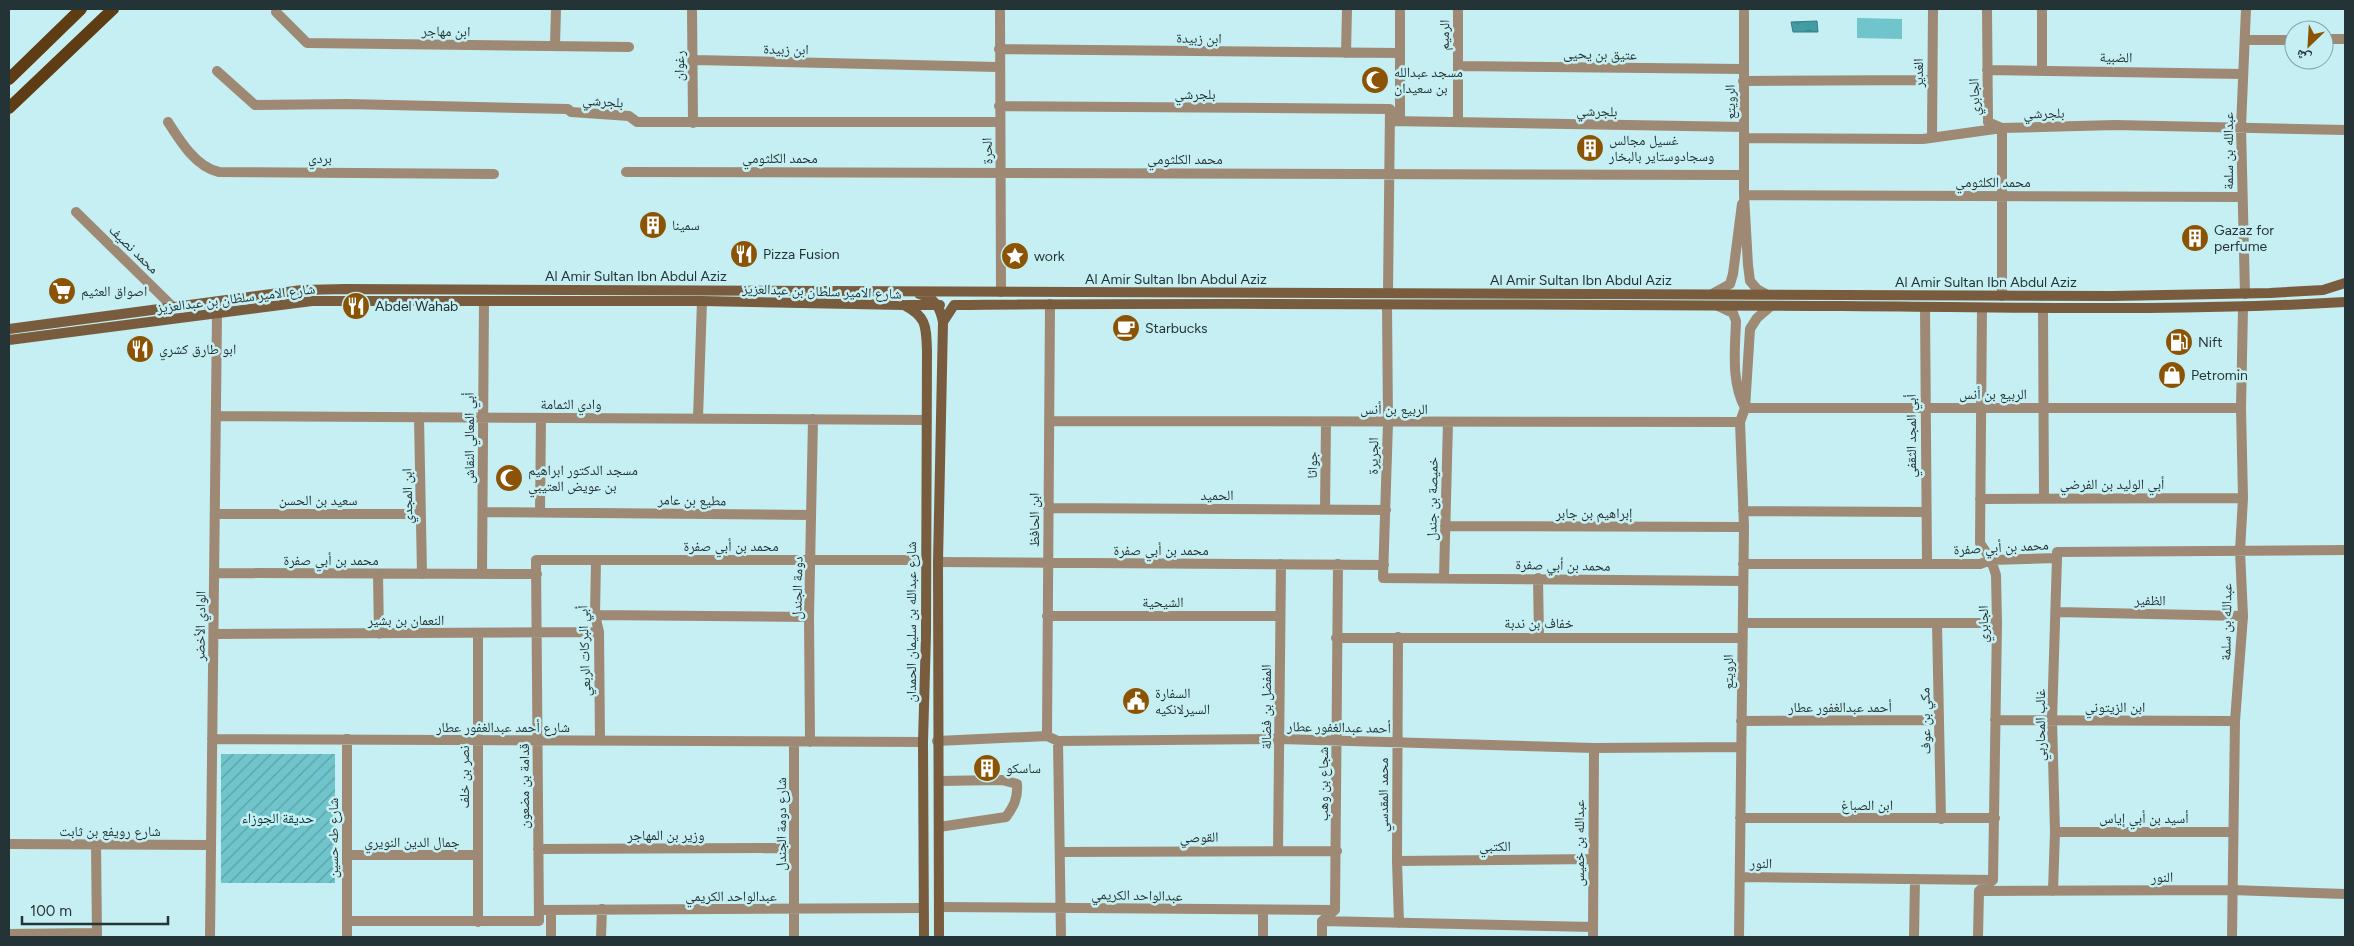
<svg xmlns="http://www.w3.org/2000/svg" width="2354" height="946" font-family="Figtree,'Noto Naskh Arabic',sans-serif">
<style>
.garden{fill:url(#garden-furrows)}
.pitch{fill:#6fc5cb}
.water{fill:url(#water-ripples);stroke:#397d82}
.lines{fill:none;stroke-linecap:round;stroke-linejoin:round}
.street{stroke:#9d8974;stroke-width:10}
.secondary{stroke:#795c3e;stroke-width:10}
.primary{stroke:#5f3d14;stroke-width:12}
.labels{text-anchor:middle;stroke-width:5;stroke-linejoin:round;paint-order:stroke}
.street-label{font-size:14px;fill:#243436;stroke:#c5eff2}
.poi-label{font-size:14px;fill:#243436;stroke:#c5eff2;text-anchor:start}
.park-label{font-size:14px;fill:#043235;stroke:#c5eff2}
</style>
<defs>
<pattern id="garden-furrows" width="10" height="10" patternUnits="userSpaceOnUse" patternTransform="scale(1.25)"><rect width="10" height="10" fill="#6fc5cb"/><path d="M-1 1l2-2M0 10L10 0M9 11l2-2" fill="none" stroke="#5ba1a6"/></pattern>
<pattern id="water-ripples" width="26" height="14" patternUnits="userSpaceOnUse" patternTransform="scale(1.25)"><rect width="26" height="14" fill="#429ca3"/><path d="M2 4q2-2 4 0t4 0M15 11q2-2 4 0t4 0" fill="none" stroke="#378086"/></pattern>
</defs>
<rect width="100%" height="100%" fill="#c5eff2"/>
<path class="garden" d="M 221,754 L 335,754 L 335,883 L 221,883 Z"/>
<path class="pitch" d="M 1857,18 L 1902,19 L 1902,39 L 1857,38 Z"/>
<path class="water" d="M 1817,21 L 1818,32 L 1793,32 L 1791,22 Z"/>
<g class="lines">
<path class="street" d="M 692,9 L 693,123
M 1000,9 L 1001,292
M 1744,9 L 1744,195 L 1748,265 L 1750,281 L 1757,289 L 1766,294
M 1987,9 L 1988,122 L 2002,128 L 2002,296
M 276,12 L 307,43 L 629,47
M 2324,39 L 2345,39
M 2245,40 L 2294,40
M 555,45 L 556,9
M 999,49 L 1399,53
M 1346,53 L 1347,9
M 694,60 L 998,67
M 1458,66 L 1743,69
M 2042,69 L 2042,9
M 1987,70 L 2243,74
M 217,71 L 255,105 L 347,104 L 568,109 L 571,112 L 629,116 L 637,122 L 1000,122
M 1743,81 L 1932,80
M 999,106 L 1390,109 L 1388,293
M 1400,120 L 1400,9
M 1390,121 L 1744,127
M 168,122 C 180,141 196,167 219,172 L 494,174
M 1458,122 L 1458,9
M 1932,137 L 1933,9
M 1745,138 L 1923,139 L 2002,128 L 2115,125 L 2345,130
M 626,172 L 1744,175
M 1744,195 L 2241,197
M 76,212 L 173,307
M 1712,294 L 1730,284 L 1733,274 L 1742,204
M 2245,294 L 2241,127 L 2246,9
M 1387,305 L 1388,423 L 1383,578 L 1743,581
M 1718,306 L 1733,313 L 1736,321 C 1735,350 1731,382 1745,408
M 1925,307 L 1927,564
M 2043,309 L 2044,498
M 1745,408 L 2241,408
M 216,416 L 926,420
M 419,417 L 422,574
M 698,418 L 702,301
M 1049,421 L 1740,422
M 1980,499 L 2243,498
M 1048,508 L 1386,510
M 1325,509 L 1326,422
M 1743,511 L 1925,512
M 483,512 L 811,515
M 540,512 L 541,418
M 215,514 L 421,514
M 1445,526 L 1744,527
M 596,560 L 595,615 L 599,632 L 600,741
M 938,562 L 1384,565
M 1743,564 L 1980,564 L 1991,560 L 2057,558 L 2057,552 L 2345,550
M 214,573 L 537,574
M 378,574 L 379,634
M 482,574 L 484,301
M 1444,577 L 1448,422
M 1538,578 L 1539,637
M 2057,612 L 2243,616
M 595,615 L 809,617
M 1047,616 L 1279,616
M 1743,623 L 1997,623
M 1937,623 L 1941,819
M 478,633 L 478,922
M 214,634 L 599,632
M 1398,637 L 1397,861 L 1399,923
M 1336,638 L 1742,638
M 1995,720 L 2235,721
M 1741,721 L 1939,720
M 1047,736 L 1050,304
M 212,739 L 923,742
M 937,741 L 1047,736 L 1058,741 L 1280,739 L 1594,748 L 1741,747
M 1058,741 L 1061,937
M 810,742 L 809,617 L 813,419
M 1740,818 L 1995,818
M 939,827 L 1006,817 C 1014,806 1018,798 1017,784 L 1002,780 L 939,781
M 2055,832 L 2233,832
M 9,844 L 211,845
M 96,845 L 97,937
M 538,849 L 794,848
M 1278,850 L 1281,564
M 1061,852 L 1337,851
M 347,855 L 477,855
M 1397,861 L 1593,859
M 1740,877 L 1993,880
M 1979,891 L 2232,890 L 2345,894
M 2053,891 L 2055,832 L 2052,720 L 2057,558
M 939,907 L 1335,910
M 539,910 L 923,908
M 347,921 L 539,921 L 536,560 L 911,560 L 925,563
M 1322,921 L 1593,927
M 9,934 L 97,933
M 210,937 L 217,314
M 347,937 L 347,739
M 551,937 L 551,910
M 601,937 L 602,909
M 794,937 L 794,742
M 1263,937 L 1263,911
M 1322,937 L 1322,921 L 1335,910 L 1338,564
M 1593,937 L 1594,748
M 1739,937 L 1744,527 L 1740,422 L 1745,408 L 1750,329 L 1757,318 L 1771,306
M 1914,937 L 1915,879
M 1978,937 L 1979,891 L 1993,880 L 1997,623 L 1996,575 L 1991,560 L 1980,543 L 1982,308
M 2232,937 L 2235,721 L 2243,616 L 2240,551 L 2243,498 L 2241,408 L 2243,308"/>
<path class="secondary" d="M 919,294 C 935,298 940,307 943,322 L 938,562 L 939,937
M 907,305 L 940,305
M 943,322 L 954,305 C 1250,302 1546,305 1842,306 C 2010,307 2178,312 2345,302
M 9,329 L 302,290 L 345,289 L 2113,296 L 2270,293 L 2323,290 L 2345,283
M 9,340 L 312,301 L 702,301 L 904,305 C 927,317 926,326 927,351 L 926,634 L 923,742 L 924,937"/>
<path class="primary" d="M 9,79 L 81,9
M 9,108 L 113,9"/>
</g>
<defs>
<g id="mosque-disc" transform="scale(1.4375)"><circle r="9.5" fill="#8a5404" stroke="#c5eff2"/><path d="M3.5-4.9A6 6 0 1 0 3.5 4.9A5 5 0 1 1 3.5-4.9Z" fill="#fff"/></g>
<g id="building-disc" transform="scale(1.4375)"><circle r="9.5" fill="#8a5404" stroke="#c5eff2"/><path d="M-4-6H4V6H1V3H-1V6H-4ZM-2.5-4.3h1.7v1.8h-1.7ZM.8-4.3h1.7v1.8H.8ZM-2.5-1h1.7V.8h-1.7ZM.8-1h1.7V.8H.8Z" fill="#fff"/></g>
<g id="restaurant-disc" transform="scale(1.4375)"><circle r="9.5" fill="#8a5404" stroke="#c5eff2"/><path d="M-5-6h1v4h1v-4h1v4h1v-4h1v5L-1.5 .5V6h-2V.5L-5-1ZM5-6V6H3V1.5H1.5Q1.5-4 5-6Z" fill="#fff"/></g>
<g id="sight-disc" transform="scale(1.4375)"><circle r="9.5" fill="#8a5404" stroke="#c5eff2"/><path d="M0-6L1.8-2.2L6-1.7L2.9 1.2L3.7 5.4L0 3.3L-3.7 5.4L-2.9 1.2L-6-1.7L-1.8-2.2Z" fill="#fff"/></g>
<g id="supermarket-disc" transform="scale(1.4375)"><circle r="9.5" fill="#8a5404" stroke="#c5eff2"/><path d="M-6-5.5h2.5l.6 2H6L4.5 2H-2.5L-4.4-4H-6ZM-1.5 3.2a1.3 1.3 0 1 0 .1 0ZM3 3.2a1.3 1.3 0 1 0 .1 0Z" fill="#fff"/></g>
<g id="cafe-disc" transform="scale(1.4375)"><circle r="9.5" fill="#8a5404" stroke="#c5eff2"/><path d="M-5.5-4.5H6V0H3Q3 3.5 0 3.5H-2.5Q-5.5 3.5-5.5 0ZM3-3.2v2h1.7v-2ZM-6 4.5H4V6H-6Z" fill="#fff"/></g>
<g id="fuel-disc" transform="scale(1.4375)"><circle r="9.5" fill="#8a5404" stroke="#c5eff2"/><path d="M-5.5-6h7V0h2V4h1.3V-2.5L3-4.5l.8-.8L6-3V5H2.5V1h-1V6h-7ZM-4.2-4.7v3.2H.2V-4.7Z" fill="#fff"/></g>
<g id="shop-disc" transform="scale(1.4375)"><circle r="9.5" fill="#8a5404" stroke="#c5eff2"/><path d="M-5-2.5h2.3a2.7 3.5 0 0 1 5.4 0H5L5.5 6h-11ZM-1.5-2.5h3a1.5 2.3 0 0 0-3 0Z" fill="#fff"/></g>
<g id="civic-disc" transform="scale(1.4375)"><circle r="9.5" fill="#8a5404" stroke="#c5eff2"/><path d="M-.6-6.5H3V-4.5H.6V-3L4-1V1h2V6H-6V1h2V-1L-.6-3ZM-1.2 2.5V6h2.4V2.5Z" fill="#fff"/></g>
</defs>
<g fill-rule="evenodd">
<use href="#mosque-disc" x="1375" y="80"/>
<use href="#building-disc" x="1590" y="148"/>
<use href="#building-disc" x="653" y="225"/>
<use href="#building-disc" x="2195" y="238"/>
<use href="#restaurant-disc" x="744" y="254"/>
<use href="#sight-disc" x="1015" y="256"/>
<use href="#supermarket-disc" x="62" y="291"/>
<use href="#restaurant-disc" x="356" y="306"/>
<use href="#cafe-disc" x="1126" y="328"/>
<use href="#fuel-disc" x="2179" y="342"/>
<use href="#restaurant-disc" x="140" y="349"/>
<use href="#shop-disc" x="2172" y="375"/>
<use href="#mosque-disc" x="509" y="478"/>
<use href="#civic-disc" x="1136" y="701"/>
<use href="#building-disc" x="987" y="768"/>
</g>
<g class="labels">
<g class="street-label">
<text transform="translate(446 31) rotate(1)" y="5">ابن مهاجر</text>
<text transform="translate(1444 35) rotate(-89)" y="5">الرميم</text>
<text transform="translate(1199 38) rotate(1)" y="5">ابن زبيدة</text>
<text transform="translate(786 49) rotate(1)" y="5">ابن زبيدة</text>
<text transform="translate(1600 54) rotate(1)" y="5">عتيق بن يحيى</text>
<text transform="translate(2116 57) rotate(1)" y="5">الضبية</text>
<text transform="translate(679 66) rotate(-90)" y="5">رغوان</text>
<text transform="translate(1918 73) rotate(-90)" y="5">الغدير</text>
<text x="1195" y="99">بلجرشي</text>
<text transform="translate(1974 97) rotate(-92)" y="5">الجابري</text>
<text transform="translate(603 101) rotate(4)" y="5">بلجرشي</text>
<text transform="translate(1730 102) rotate(-91)" y="5">الرويتع</text>
<text transform="translate(1597 111) rotate(1)" y="5">بلجرشي</text>
<text transform="translate(2044 113) rotate(-1)" y="5">بلجرشي</text>
<text transform="translate(987 151) rotate(-92)" y="5">الحرة</text>
<text transform="translate(2228 151) rotate(-90)" y="5">عبدالله بن سلمة</text>
<text x="320" y="163">بردي</text>
<text x="780" y="163">محمد الكلثومي</text>
<text x="1185" y="164">محمد الكلثومي</text>
<text x="1993" y="187">محمد الكلثومي</text>
<text transform="translate(134 249) rotate(44)" y="5">محمد نصيف</text>
<text x="636" y="281">Al Amir Sultan Ibn Abdul Aziz</text>
<text x="1176" y="284">Al Amir Sultan Ibn Abdul Aziz</text>
<text x="1581" y="285">Al Amir Sultan Ibn Abdul Aziz</text>
<text x="1986" y="287">Al Amir Sultan Ibn Abdul Aziz</text>
<text transform="translate(822 291) rotate(2)" y="5">شارع الامير سلطان بن عبدالعزيز</text>
<text transform="translate(236 298) rotate(-7)" y="5">شارع الامير سلطان بن عبدالعزيز</text>
<text x="1993" y="399">الربيع بن أنس</text>
<text x="571" y="409">وادي الثمامة</text>
<text x="1394" y="414">الربيع بن أنس</text>
<text transform="translate(1911 436) rotate(-90)" y="5">أبي المجد الثقفي</text>
<text transform="translate(469 438) rotate(-90)" y="5">أبي المعالي النقاش</text>
<text transform="translate(1373 456) rotate(-89)" y="5">الجريرة</text>
<text transform="translate(1312 465) rotate(-89)" y="5">جواثا</text>
<text x="2112" y="489">أبي الوليد بن الفرضي</text>
<text x="1217" y="500">الحميد</text>
<text transform="translate(407 496) rotate(-91)" y="5">ابن المجدي</text>
<text transform="translate(1432 499) rotate(-89)" y="5">خميصة بن جندل</text>
<text x="318" y="505">سعيد بن الحسن</text>
<text transform="translate(692 500) rotate(1)" y="5">مطيع بن عامر</text>
<text x="1594" y="518">إبراهيم بن جابر</text>
<text transform="translate(1034 520) rotate(-90)" y="5">ابن الحافظ</text>
<text x="731" y="551">محمد بن أبي صفرة</text>
<text transform="translate(2001 547) rotate(-3)" y="5">محمد بن أبي صفرة</text>
<text x="1161" y="555">محمد بن أبي صفرة</text>
<text x="331" y="565">محمد بن أبي صفرة</text>
<text transform="translate(1563 565) rotate(1)" y="5">محمد بن أبي صفرة</text>
<text transform="translate(797 588) rotate(-89)" y="5">دومة الجندل</text>
<text transform="translate(2150 600) rotate(1)" y="5">الظفير</text>
<text x="1163" y="607">الشيحية</text>
<text x="406" y="625">النعمان بن بشير</text>
<text transform="translate(911 622) rotate(-90)" y="5">شارع عبدالله بن سليمان الحمدان</text>
<text transform="translate(2226 622) rotate(-89)" y="5">عبدالله بن سلمة</text>
<text x="1539" y="628">خفاف بن ندبة</text>
<text transform="translate(1983 624) rotate(-90)" y="5">الجابري</text>
<text transform="translate(200 626) rotate(-89)" y="5">الوادي الأخضر</text>
<text transform="translate(584 651) rotate(-92)" y="5">أبي البركات الربعي</text>
<text transform="translate(1728 672) rotate(-90)" y="5">الرويتع</text>
<text transform="translate(1266 707) rotate(-90)" y="5">المفضل بن فضالة</text>
<text x="1840" y="712">أحمد عبدالغفور عطار</text>
<text x="2115" y="712">ابن الزيتوني</text>
<text transform="translate(1925 721) rotate(-91)" y="5">مكي بن عوف</text>
<text transform="translate(2040 725) rotate(-90)" y="5">غالب المحاربي</text>
<text x="503" y="732">شارع أحمد عبدالغفور عطار</text>
<text transform="translate(1339 727) rotate(1)" y="5">أحمد عبدالغفور عطار</text>
<text transform="translate(464 777) rotate(-90)" y="5">نصر بن خلف</text>
<text transform="translate(1323 784) rotate(-90)" y="5">شجاع بن وهب</text>
<text transform="translate(524 786) rotate(-90)" y="5">قدامة بن مضعون</text>
<text transform="translate(1383 795) rotate(-90)" y="5">محمد المقدسي</text>
<text x="1867" y="810">ابن الصباغ</text>
<text x="2144" y="823">أسيد بن أبي إياس</text>
<text transform="translate(781 824) rotate(-90)" y="5">شارع دومة الجندل</text>
<text x="110" y="836">شارع رويفع بن ثابت</text>
<text x="666" y="840">وزير بن المهاجر</text>
<text transform="translate(1199 837) rotate(-1)" y="5">القوصي</text>
<text transform="translate(333 838) rotate(-90)" y="5">شارع طه حسين</text>
<text x="412" y="847">جمال الدين النويري</text>
<text transform="translate(1579 843) rotate(-90)" y="5">عبدالله بن خميس</text>
<text x="1495" y="851">الكتبي</text>
<text transform="translate(1761 863) rotate(1)" y="5">النور</text>
<text transform="translate(2162 877) rotate(-1)" y="5">النور</text>
<text transform="translate(1137 895) rotate(1)" y="5">عبدالواحد الكريمي</text>
<text x="731" y="901">عبدالواحد الكريمي</text>
</g>
<g class="poi-label">
<text x="1394" y="77">مسجد عبدالله<tspan x="1394" dy="16">بن سعيدان</tspan></text>
<text x="1609" y="145">غسيل مجالس<tspan x="1609" dy="16">وسجادوستاير بالبخار</tspan></text>
<text x="672" y="230">سمينا</text>
<text x="2214" y="235">Gazaz for<tspan x="2214" dy="16">perfume</tspan></text>
<text x="763" y="259">Pizza Fusion</text>
<text x="1034" y="261">work</text>
<text x="81" y="296">اصواق العثيم</text>
<text x="375" y="311">Abdel Wahab</text>
<text x="1145" y="333">Starbucks</text>
<text x="2198" y="347">Nift</text>
<text x="159" y="354">ابو طارق كشري</text>
<text x="2191" y="380">Petromin</text>
<text x="528" y="475">مسجد الدكتور ابراهيم<tspan x="528" dy="16">بن عويض العتيبي</tspan></text>
<text x="1155" y="698">السفارة<tspan x="1155" dy="16">السيرلانكيه</tspan></text>
<text x="1006" y="773">ساسكو</text>
</g>
<g class="park-label">
<text x="278" y="823">حديقة الجوزاء</text>
</g>
</g>
<rect width="2354" height="946" fill="none" stroke="#243436" stroke-width="20"/>
<g transform="translate(2309 45) rotate(205)"><circle r="24" fill="#c5eff2" stroke="#85a4a7"/>
<path d="M0-4L9 19L0 12L-9 19Z" fill="#8a5404"/>
<text y="-8" font-size="14" font-weight="bold" text-anchor="middle" fill="#243436">ش</text>
</g>
<path d="M22 916v8h146v-8" fill="none" stroke="#243436" stroke-width="2.5"/>
<text x="30" y="916" font-size="15" fill="#243436" stroke="#c5eff2" stroke-width="4" paint-order="stroke">100 m</text>
</svg>
